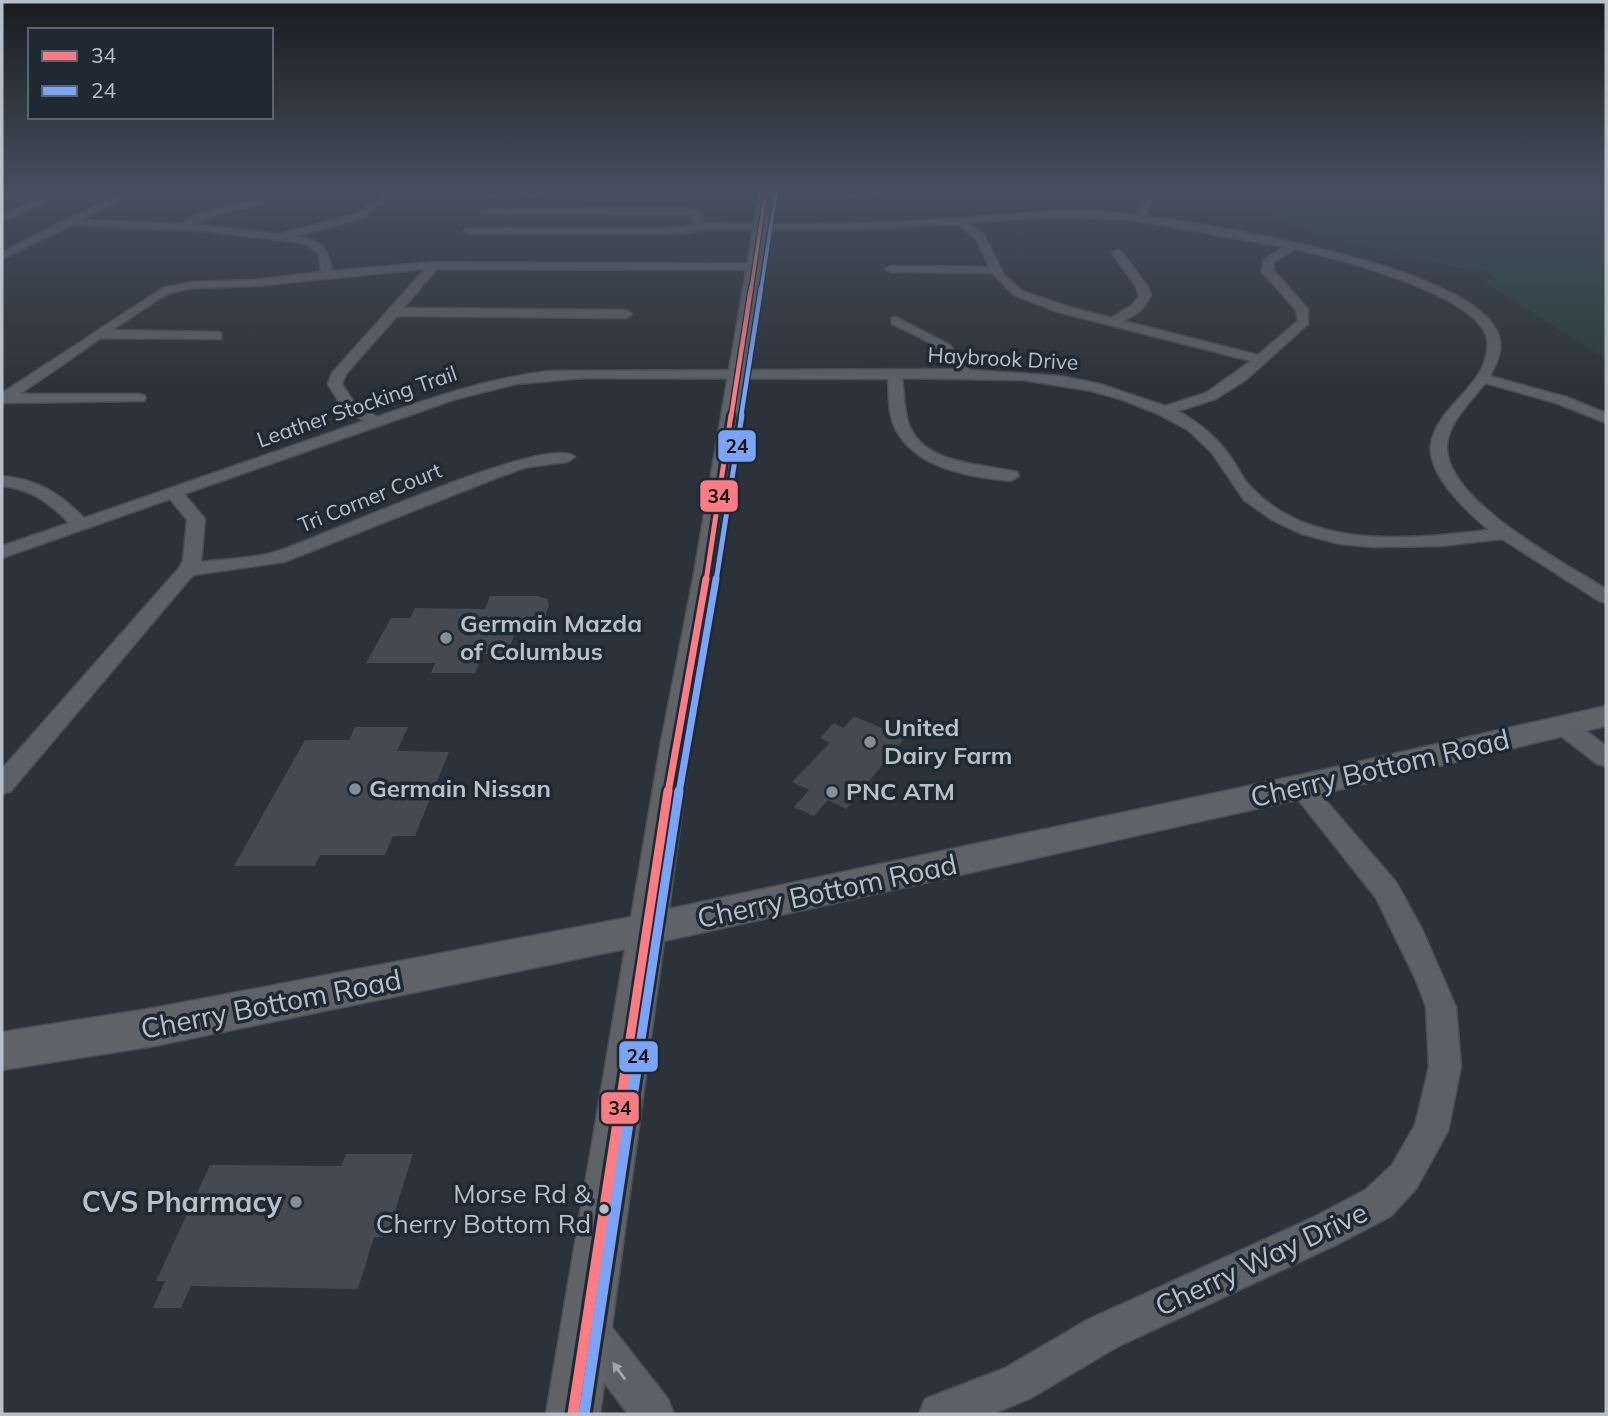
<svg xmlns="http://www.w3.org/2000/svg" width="1608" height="1416" font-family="Mulish,sans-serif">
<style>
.green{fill:#2a3e3f}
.building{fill:#444a4f}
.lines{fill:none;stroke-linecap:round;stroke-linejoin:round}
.minor-casing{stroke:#4a4e54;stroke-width:3}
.major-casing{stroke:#4a4f55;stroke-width:3}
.minor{fill:#5c6067;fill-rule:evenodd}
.major{fill:#5f6368;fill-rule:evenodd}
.bus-1-far5-casing{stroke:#1f2933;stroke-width:6}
.bus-1-far4-casing{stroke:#1f2933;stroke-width:7}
.bus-1-far3-casing{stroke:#1f2933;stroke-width:10}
.bus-1-far2-casing{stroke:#1f2933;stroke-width:12}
.bus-1-far1-casing{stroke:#1f2933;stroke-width:14}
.bus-1-casing{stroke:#1f2933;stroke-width:17}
.bus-2-far5-casing{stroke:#1f2933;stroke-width:6}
.bus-2-far4-casing{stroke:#1f2933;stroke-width:7}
.bus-2-far3-casing{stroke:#1f2933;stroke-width:10}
.bus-2-far2-casing{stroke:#1f2933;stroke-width:12}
.bus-2-far1-casing{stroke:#1f2933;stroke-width:14}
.bus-2-casing{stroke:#1f2933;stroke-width:17}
.bus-1-far5{stroke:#fb7c83;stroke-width:3.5}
.bus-1-far4{stroke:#fb7c83;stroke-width:4.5}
.bus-1-far3{stroke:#fb7c83;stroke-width:5}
.bus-1-far2{stroke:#fb7c83;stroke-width:7}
.bus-1-far1{stroke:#fb7c83;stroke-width:9}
.bus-1{stroke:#fb7c83;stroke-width:11}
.bus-2-far5{stroke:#7aa5f7;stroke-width:3.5}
.bus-2-far4{stroke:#7aa5f7;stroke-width:4.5}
.bus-2-far3{stroke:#7aa5f7;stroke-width:5}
.bus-2-far2{stroke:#7aa5f7;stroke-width:7}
.bus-2-far1{stroke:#7aa5f7;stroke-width:9}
.bus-2{stroke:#7aa5f7;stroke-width:11}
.oneway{fill:#a0a7b0}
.poi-dot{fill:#868e97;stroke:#1f2933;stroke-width:2.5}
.bus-dot{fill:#b7bfc9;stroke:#1f2933;stroke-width:2.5}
.labels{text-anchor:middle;stroke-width:7;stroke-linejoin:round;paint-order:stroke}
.far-street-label{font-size:21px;fill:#b7bfc9;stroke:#1f2933}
.poi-label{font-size:24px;font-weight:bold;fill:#b7bfc9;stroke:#1f2933;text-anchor:start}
.near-bus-label{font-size:26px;fill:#b7bfc9;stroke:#1f2933;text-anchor:end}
.near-street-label{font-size:28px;fill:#b7bfc9;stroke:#1f2933}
.near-poi-label{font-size:28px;font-weight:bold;fill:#b7bfc9;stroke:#1f2933;text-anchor:end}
.line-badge{stroke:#1f2933;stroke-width:2.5}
.pale-badge-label{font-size:19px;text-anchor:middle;font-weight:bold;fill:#111}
</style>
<rect width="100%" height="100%" fill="#2c3239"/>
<path class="green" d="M 1218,190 L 1356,190 L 1390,211 L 1359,190 L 1606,190 L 1606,359 L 1482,281 L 1497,279 L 1485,271 L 1451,267 L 1384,249 L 1353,246 L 1293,226 L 1271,215 L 1233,210 L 1211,204 L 1212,194 Z"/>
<path class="building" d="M 490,596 L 537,596 L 547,599 L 549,605 L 543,623 L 519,623 L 507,654 L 483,654 L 475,673 L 431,673 L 435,663 L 366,663 L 391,618 L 410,618 L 415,608 L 485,609 Z
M 854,716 L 905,738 L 846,809 L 828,800 L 814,816 L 794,807 L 809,790 L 792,782 L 830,743 L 820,738 L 834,723 L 843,728 Z
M 355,727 L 408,727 L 397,751 L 449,752 L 415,836 L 393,836 L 385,855 L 320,855 L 315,866 L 234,866 L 305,740 L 349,740 Z
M 346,1154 L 413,1154 L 387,1237 L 374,1237 L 358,1289 L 191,1286 L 181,1308 L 153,1308 L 165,1281 L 156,1281 L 210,1165 L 341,1166 Z"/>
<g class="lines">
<g class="minor-casing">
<path id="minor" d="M 127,190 L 139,190 L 82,220 L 186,224 L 185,220 L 219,208 L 261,199 L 266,202 L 264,204 L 225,212 L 191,224 L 279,234 L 357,214 L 393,190 L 402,190 L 363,218 L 296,236 C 321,241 328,246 332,271 L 435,262 L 754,264 L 760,267 L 754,270 L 437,269 L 403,308 L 626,310 L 632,314 L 626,318 L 397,316 L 346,374 L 342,384 L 353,401 L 377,417 C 433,397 490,378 549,371 L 955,369 C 944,345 914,335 892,324 L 892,318 L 896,317 L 950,345 L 969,370 L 1060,376 L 1100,384 L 1165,406 L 1206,393 L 1251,361 L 1058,312 L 1014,295 L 992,273 L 891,272 L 885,269 L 891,266 L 989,267 L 976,239 L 957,224 L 860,229 L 701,229 L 690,233 L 666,234 L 468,234 L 463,231 L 468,228 L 666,228 L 694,225 L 692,215 L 688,214 L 482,214 L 482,210 L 485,209 L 688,208 L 700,211 L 704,223 C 775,224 846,225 917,221 C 990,217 1062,206 1135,215 L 1150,190 L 1158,190 L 1144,216 C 1220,226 1452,264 1494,326 C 1506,343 1499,360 1490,376 L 1566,397 L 1606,413 L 1606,423 L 1556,403 L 1485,383 C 1472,401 1447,423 1447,447 C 1446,501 1565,563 1606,589 L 1606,603 L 1599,601 L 1502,539 L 1441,546 L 1373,547 L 1340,544 L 1302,534 L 1272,520 L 1244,500 L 1211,452 L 1188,430 L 1156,413 L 1123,400 L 1092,391 L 1023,380 L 902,378 C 904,393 904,408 908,422 C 923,466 981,463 1017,472 L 1019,476 L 1011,481 C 971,477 915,469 895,428 C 888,413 889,395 888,379 L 583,378 L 516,384 L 456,399 L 184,494 L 205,519 L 201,562 C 225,559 252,559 275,552 C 317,540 550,431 575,457 L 567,462 L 527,467 L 499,477 L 284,562 L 193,575 L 11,791 L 2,794 L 2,769 L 179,568 L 183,561 L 187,520 L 170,499 L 2,558 L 2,546 L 69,523 C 49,502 30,489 2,486 L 2,476 C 36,479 60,493 84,518 L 364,421 L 342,407 L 328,384 L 332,373 L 425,269 L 254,286 L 192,288 L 170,293 L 159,299 L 112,330 L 216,332 L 221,333 L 221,339 L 101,338 L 20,394 L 139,394 L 144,395 L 146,398 L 144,401 L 2,403 L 2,393 L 163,288 L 192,282 L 254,280 L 321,272 L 319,254 L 309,246 L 297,242 L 203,231 L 72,225 L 2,259 L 2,252 L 109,199 L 45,199 L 44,203 L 2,221 L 2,215 L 37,199 L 2,200 L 2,194 L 118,194 ZM 1050,217 L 1133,220 L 1284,247 L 1265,259 L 1261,271 L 1296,310 L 1298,321 L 1258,355 L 1124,321 L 1140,311 L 1151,296 L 1148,287 L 1121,251 L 1117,250 L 1112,253 L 1136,287 L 1139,296 L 1132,305 L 1111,318 L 1066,306 L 1022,291 L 1004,275 L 984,235 L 968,223 ZM 1294,249 C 1340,259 1458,290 1483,329 C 1489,338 1488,350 1485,360 C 1475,392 1436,410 1431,445 C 1427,474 1468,513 1489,530 C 1412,539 1310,551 1251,487 C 1242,478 1237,466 1230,456 C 1216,436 1199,423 1178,411 L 1216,399 L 1247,379 L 1308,324 L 1308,309 L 1273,270 L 1274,262 Z
M 472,190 L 518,192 L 562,190 C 547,198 484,203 472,190 Z
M 820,190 L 862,193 L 900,190 L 862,199 Z
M 1564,718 L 1572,720 L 1606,746 L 1606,766 L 1597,764 L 1556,732 L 1552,726 L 1556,720 Z
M 1300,778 L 1309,781 L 1396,882 L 1422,929 L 1456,1007 L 1461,1067 L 1448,1131 L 1416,1189 L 1391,1216 L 1338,1244 L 1117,1347 L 1031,1398 L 992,1414 L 919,1414 L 925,1399 L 1005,1368 L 1089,1319 L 1312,1218 L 1365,1190 L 1392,1165 L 1415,1125 L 1429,1067 L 1426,1007 L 1416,980 L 1376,898 L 1288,787 L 1291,781 Z
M 589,1310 L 603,1316 L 668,1399 L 674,1414 L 628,1414 L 575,1344 L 569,1330 L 575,1316 Z"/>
</g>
<g class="major-casing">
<path id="major" d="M 760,190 L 772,190 L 719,579 L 691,742 L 669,909 L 1300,775 L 1606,706 L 1606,726 L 1300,799 L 664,941 L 600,1414 L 546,1414 L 625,949 L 154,1046 L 2,1070 L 2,1032 L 154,1008 L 631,917 L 661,742 L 693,579 Z"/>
</g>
<use href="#minor" class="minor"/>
<use href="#major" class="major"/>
<g class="bus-1-far5-casing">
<path id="bus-1-far5" d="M 751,290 L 766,190"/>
</g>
<g class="bus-1-far4-casing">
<path id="bus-1-far4" d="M 731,417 L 751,288"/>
</g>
<g class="bus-1-far3-casing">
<path id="bus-1-far3" d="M 706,581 L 731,415"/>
</g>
<g class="bus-1-far2-casing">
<path id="bus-1-far2" d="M 668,793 L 706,579"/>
</g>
<g class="bus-1-far1-casing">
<path id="bus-1-far1" d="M 626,1065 L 668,791"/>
</g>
<g class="bus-1-casing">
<path id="bus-1" d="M 573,1414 L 627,1064"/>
</g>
<g class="bus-2-far5-casing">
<path id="bus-2-far5" d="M 761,290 L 776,192"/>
</g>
<g class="bus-2-far4-casing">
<path id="bus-2-far4" d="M 741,417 L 761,288"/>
</g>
<g class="bus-2-far3-casing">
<path id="bus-2-far3" d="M 716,581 L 742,415"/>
</g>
<g class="bus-2-far2-casing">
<path id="bus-2-far2" d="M 679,793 L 716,579"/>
</g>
<g class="bus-2-far1-casing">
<path id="bus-2-far1" d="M 637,1065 L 679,791"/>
</g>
<g class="bus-2-casing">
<path id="bus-2" d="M 584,1414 L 637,1064"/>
</g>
<use href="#bus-1-far5" class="bus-1-far5"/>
<use href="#bus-1-far4" class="bus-1-far4"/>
<use href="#bus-1-far3" class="bus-1-far3"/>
<use href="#bus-1-far2" class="bus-1-far2"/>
<use href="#bus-1-far1" class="bus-1-far1"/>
<use href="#bus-1" class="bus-1"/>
<use href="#bus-2-far5" class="bus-2-far5"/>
<use href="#bus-2-far4" class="bus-2-far4"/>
<use href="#bus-2-far3" class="bus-2-far3"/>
<use href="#bus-2-far2" class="bus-2-far2"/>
<use href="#bus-2-far1" class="bus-2-far1"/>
<use href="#bus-2" class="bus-2"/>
</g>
<defs><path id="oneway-solid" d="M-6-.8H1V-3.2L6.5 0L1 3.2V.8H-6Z" transform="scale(1.75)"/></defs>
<use class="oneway" href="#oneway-solid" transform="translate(619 1371) rotate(-126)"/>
<linearGradient id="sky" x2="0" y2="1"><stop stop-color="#181c1f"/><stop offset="0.49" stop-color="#454f5f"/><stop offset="1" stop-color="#454f5f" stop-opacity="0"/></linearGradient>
<rect width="1608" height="388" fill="url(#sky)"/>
<g class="poi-dot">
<circle cx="446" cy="638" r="7"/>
<circle cx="870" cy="742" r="7"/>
<circle cx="355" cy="789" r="7"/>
<circle cx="832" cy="792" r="7"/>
<circle cx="296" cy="1202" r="7"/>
</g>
<circle class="bus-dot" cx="604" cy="1209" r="6"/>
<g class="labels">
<g class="far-street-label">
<text transform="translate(1003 359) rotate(3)" y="7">Haybrook Drive</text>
<text transform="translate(357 407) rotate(-19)" y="7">Leather Stocking Trail</text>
<text transform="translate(370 498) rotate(-22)" y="7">Tri Corner Court</text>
</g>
<g class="poi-label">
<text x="460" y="632">Germain Mazda<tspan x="460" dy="28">of Columbus</tspan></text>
<text x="884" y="736">United<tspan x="884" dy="28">Dairy Farm</tspan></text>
<text x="369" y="797">Germain Nissan</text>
<text x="846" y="800">PNC ATM</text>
</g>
<g class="near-bus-label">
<text x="591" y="1203">Morse Rd &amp;<tspan x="591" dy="30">Cherry Bottom Rd</tspan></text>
</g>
<g class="near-street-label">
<text transform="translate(1380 768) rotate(-13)" y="10">Cherry Bottom Road</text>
<text transform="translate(827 891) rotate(-12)" y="10">Cherry Bottom Road</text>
<text transform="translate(271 1004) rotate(-11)" y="10">Cherry Bottom Road</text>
<text transform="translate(1261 1259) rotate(-25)" y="10">Cherry Way Drive</text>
</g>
<g class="near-poi-label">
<text x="282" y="1212">CVS Pharmacy</text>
</g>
</g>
<g class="line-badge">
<rect x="717" y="429" width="40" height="34" rx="7" fill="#7aa5f7"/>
<rect x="699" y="479" width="40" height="34" rx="7" fill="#fb7c83"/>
<rect x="618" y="1040" width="41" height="33" rx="7" fill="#7aa5f7"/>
<rect x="600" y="1091" width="40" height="34" rx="7" fill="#fb7c83"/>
</g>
<g class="pale-badge-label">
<text x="737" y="453">24</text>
<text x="719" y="503">34</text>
<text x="638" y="1063">24</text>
<text x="620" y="1115">34</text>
</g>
<rect width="1608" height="1416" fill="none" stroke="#b7bfc9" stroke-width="7"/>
<rect x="28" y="28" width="245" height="91" fill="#1f2933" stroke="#5c656f" stroke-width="2"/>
<rect x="42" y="51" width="35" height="10" fill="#fb7c83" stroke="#5c656f" stroke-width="2"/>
<text x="91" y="63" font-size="21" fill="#b7bfc9">34</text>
<rect x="42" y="86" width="35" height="10" fill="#7aa5f7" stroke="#5c656f" stroke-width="2"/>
<text x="91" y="98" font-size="21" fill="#b7bfc9">24</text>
</svg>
